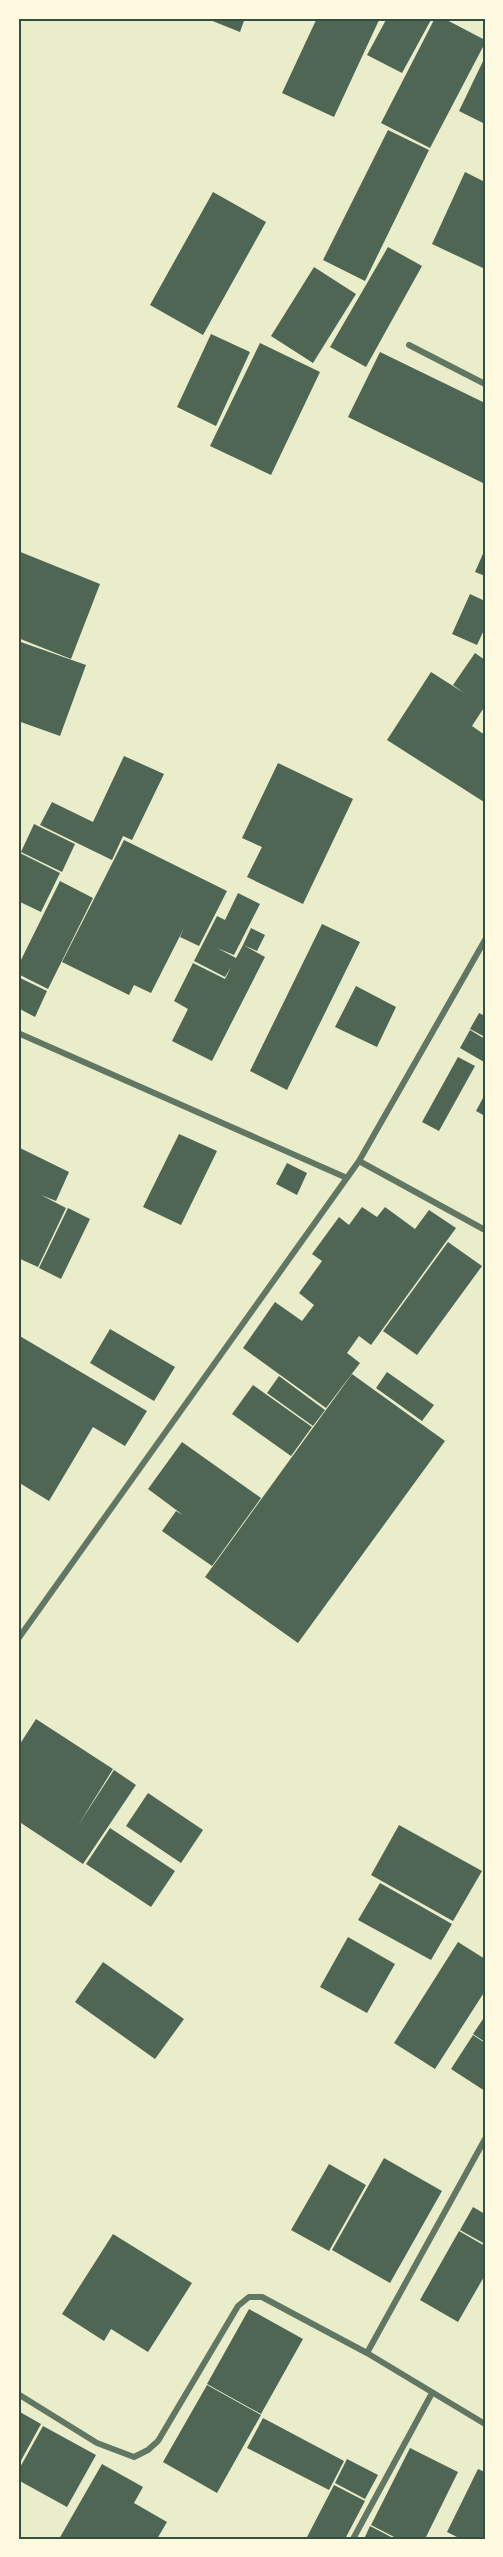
<svg xmlns="http://www.w3.org/2000/svg" width="503" height="2557" font-family="'Space Grotesk',sans-serif">
<style>
.building{fill:#4f6655}
.lines{fill:none;stroke-linecap:round;stroke-linejoin:round}
.minor{stroke:#617663;stroke-width:6}
.neatline{fill:none;stroke:#344e41;stroke-width:2}
</style>
<rect width="100%" height="100%" fill="#e9edc9"/>
<path class="building" d="M 205,18 L 245,18 L 240,32 Z
M 317,18 L 380,18 L 334,117 L 282,93 Z
M 387,18 L 432,18 L 402,73 L 367,55 Z
M 435,18 L 443,18 L 485,40 L 485,43 L 430,148 L 381,123 Z
M 485,57 L 485,124 L 459,111 Z
M 388,130 L 429,150 L 365,281 L 323,260 Z
M 465,172 L 485,182 L 485,269 L 432,244 Z
M 213,192 L 266,222 L 203,335 L 150,305 Z
M 388,247 L 422,266 L 366,367 L 330,347 Z
M 314,267 L 356,294 L 313,363 L 271,336 Z
M 211,334 L 250,352 L 216,426 L 177,407 Z
M 260,343 L 320,372 L 271,475 L 210,446 Z
M 380,352 L 485,403 L 485,484 L 348,417 Z
M 485,549 L 485,576 L 475,572 Z
M 18,551 L 100,584 L 71,659 L 18,638 Z
M 470,594 L 485,601 L 485,628 L 477,645 L 452,634 Z
M 18,641 L 86,665 L 60,736 L 18,721 Z
M 475,653 L 485,660 L 485,706 L 472,726 L 485,735 L 484,802 L 387,740 L 431,672 L 464,693 L 453,685 Z
M 124,756 L 164,774 L 132,840 L 123,836 L 112,860 L 40,825 L 52,802 L 93,822 Z
M 278,763 L 353,799 L 303,904 L 247,877 L 262,847 L 242,838 Z
M 34,824 L 75,844 L 62,872 L 21,852 Z
M 124,840 L 227,891 L 199,946 L 180,937 L 184,928 L 151,993 L 134,985 L 129,995 L 62,962 Z
M 20,853 L 60,873 L 41,912 L 18,901 L 18,858 Z
M 60,881 L 93,898 L 48,989 L 18,974 L 18,966 Z
M 238,893 L 260,904 L 234,955 L 217,948 L 236,958 L 243,945 L 265,957 L 212,1061 L 172,1041 L 188,1009 L 174,1001 L 193,963 L 225,979 L 231,967 L 225,977 L 194,961 L 217,916 L 225,920 Z
M 322,924 L 360,942 L 287,1090 L 250,1071 Z
M 251,928 L 265,935 L 257,951 L 243,945 Z
M 18,977 L 47,991 L 35,1017 L 18,1008 Z
M 356,986 L 396,1007 L 377,1047 L 335,1027 Z
M 479,1013 L 485,1016 L 485,1037 L 470,1029 Z
M 470,1030 L 485,1039 L 484,1062 L 460,1048 Z
M 458,1057 L 475,1066 L 439,1131 L 422,1122 Z
M 485,1094 L 485,1116 L 476,1111 Z
M 179,1134 L 217,1151 L 181,1225 L 143,1207 Z
M 18,1147 L 69,1172 L 56,1201 L 41,1195 L 66,1208 L 38,1267 L 18,1258 Z
M 287,1163 L 307,1173 L 297,1195 L 276,1184 Z
M 362,1207 L 377,1217 L 385,1207 L 415,1229 L 429,1210 L 456,1228 L 371,1345 L 359,1336 L 347,1353 L 360,1363 L 326,1408 L 243,1348 L 275,1302 L 302,1321 L 314,1305 L 299,1293 L 322,1261 L 312,1254 L 339,1217 L 349,1225 Z
M 68,1208 L 90,1219 L 61,1279 L 39,1268 Z
M 448,1242 L 482,1266 L 417,1355 L 383,1331 Z
M 110,1329 L 175,1367 L 154,1401 L 90,1363 Z
M 18,1335 L 147,1411 L 125,1446 L 93,1427 L 49,1501 L 18,1482 Z
M 387,1372 L 434,1405 L 422,1421 L 376,1388 Z
M 352,1374 L 445,1441 L 298,1643 L 205,1577 Z
M 279,1376 L 325,1410 L 313,1426 L 267,1393 Z
M 253,1385 L 312,1427 L 291,1456 L 232,1414 Z
M 182,1442 L 261,1498 L 212,1566 L 162,1531 L 176,1511 L 183,1515 L 148,1489 Z
M 36,1719 L 113,1769 L 77,1827 L 114,1770 L 136,1785 L 83,1864 L 18,1821 L 18,1747 Z
M 148,1793 L 203,1830 L 181,1863 L 126,1826 Z
M 399,1825 L 482,1871 L 453,1921 L 371,1875 Z
M 110,1828 L 175,1871 L 151,1907 L 86,1864 Z
M 380,1883 L 452,1924 L 431,1960 L 358,1920 Z
M 348,1937 L 395,1964 L 367,2013 L 320,1987 Z
M 458,1942 L 485,1959 L 485,1991 L 435,2069 L 394,2043 Z
M 103,1962 L 184,2019 L 155,2059 L 75,2002 Z
M 485,2016 L 485,2042 L 473,2034 Z
M 473,2035 L 485,2043 L 485,2091 L 451,2069 Z
M 384,2158 L 442,2191 L 390,2283 L 332,2250 Z
M 329,2164 L 366,2185 L 329,2251 L 291,2230 Z
M 473,2207 L 485,2214 L 485,2244 L 460,2230 Z
M 459,2231 L 485,2246 L 485,2275 L 458,2322 L 420,2300 Z
M 113,2234 L 192,2283 L 148,2352 L 111,2329 L 104,2341 L 62,2314 Z
M 249,2309 L 303,2339 L 261,2414 L 207,2384 Z
M 207,2385 L 261,2415 L 217,2493 L 163,2462 Z
M 20,2412 L 41,2424 L 18,2466 L 18,2415 Z
M 263,2418 L 344,2461 L 329,2490 L 247,2448 Z
M 43,2426 L 96,2455 L 67,2507 L 18,2480 L 18,2471 Z
M 410,2448 L 458,2472 L 425,2539 L 398,2539 L 371,2525 Z
M 347,2459 L 378,2475 L 365,2499 L 335,2483 Z
M 102,2464 L 143,2487 L 134,2503 L 167,2522 L 157,2539 L 59,2539 Z
M 478,2469 L 485,2472 L 485,2539 L 461,2539 L 447,2532 Z
M 334,2485 L 365,2501 L 345,2539 L 306,2539 Z
M 370,2526 L 395,2539 L 364,2539 Z"/>
<g class="lines">
<path class="minor" d="M 409,345 L 485,384
M 18,1033 L 347,1178
M 359,1161 L 485,1230
M 18,1639 L 359,1161 L 485,940
M 367,2353 L 485,2139
M 18,2394 L 97,2443 L 134,2457 L 148,2450 L 158,2441 L 238,2306 L 249,2297 L 262,2297 L 367,2353 L 485,2424
M 353,2539 L 432,2393"/>
</g>
<rect width="503" height="2557" fill="none" stroke="#fefae0" stroke-width="39"/>
<rect x="20" y="20" width="464" height="2518" class="neatline"/>
</svg>
